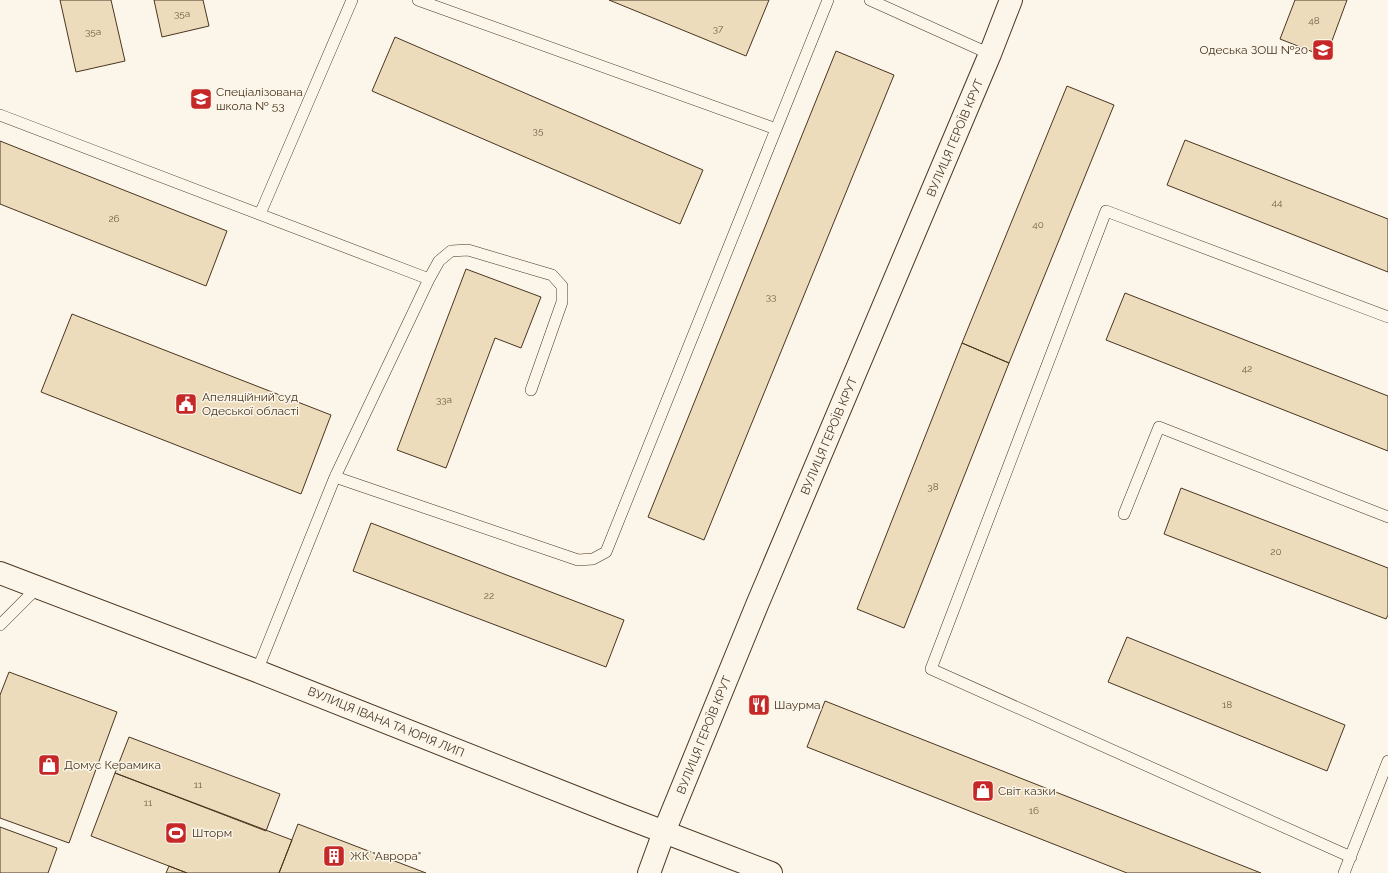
<svg xmlns="http://www.w3.org/2000/svg" width="1388" height="873" font-family="Raleway,sans-serif">
<style>
.building{fill:#ecdcbc;stroke:#4a3520}
.lines{fill:none;stroke-linecap:round;stroke-linejoin:round}
.lane-casing{stroke:#4a3520;stroke-width:12}
.street-casing{stroke:#4a3520;stroke-width:24}
.secondary-casing{stroke:#4a3520;stroke-width:24}
.lane{stroke:#fbf6e9;stroke-width:11}
.street{stroke:#fbf6e9;stroke-width:22}
.secondary{stroke:#fbf6e9;stroke-width:22}
.labels{text-anchor:middle;stroke-width:3;stroke-linejoin:round;paint-order:stroke}
.number-label{font-size:10px;fill:#725f47}
.poi-label{font-size:12px;fill:#4a3520;stroke:#fbf6e9;text-anchor:start}
.street-label{font-size:12px;fill:#4a3520;stroke:#fbf6e9}
</style>
<rect width="100%" height="100%" fill="#fbf6e9"/>
<path class="building" d="M 60,0 L 111,0 L 125,61 L 76,72 Z
M 154,0 L 203,0 L 209,26 L 162,37 Z
M 609,0 L 769,0 L 746,56 Z
M 1295,0 L 1347,0 L 1326,57 L 1280,39 Z
M 395,37 L 703,170 L 680,224 L 372,91 Z
M 836,51 L 894,75 L 704,540 L 648,517 Z
M 1067,86 L 1114,105 L 1009,363 L 962,343 Z
M 1185,140 L 1388,219 L 1388,272 L 1167,185 Z
M 0,141 L 227,231 L 206,286 L 0,204 Z
M 466,269 L 541,297 L 521,348 L 495,338 L 446,468 L 397,450 Z
M 1125,293 L 1388,396 L 1388,451 L 1106,340 Z
M 72,314 L 331,415 L 301,494 L 41,392 Z
M 962,343 L 1009,363 L 904,628 L 857,609 Z
M 1181,488 L 1388,568 L 1388,615 L 1386,619 L 1164,534 Z
M 371,523 L 624,620 L 606,667 L 353,571 Z
M 1127,637 L 1345,725 L 1327,771 L 1108,682 Z
M 9,672 L 117,712 L 69,843 L 0,818 L 0,695 Z
M 825,701 L 1261,873 L 1127,873 L 807,747 Z
M 129,737 L 280,794 L 266,831 L 115,773 Z
M 115,773 L 292,840 L 279,873 L 187,873 L 91,836 Z
M 298,824 L 426,873 L 279,873 Z
M 0,827 L 57,848 L 48,873 L 0,873 Z
M 169,866 L 187,873 L 166,873 Z"/>
<g class="lines">
<g class="lane-casing">
<path id="lane" d="M 418,0 L 776,129
M 870,0 L 990,54
M 0,115 L 429,279
M 260,214 L 352,0
M 335,477 L 578,560 L 593,559 L 606,552 L 828,0
M 1124,514 L 1159,427 L 1388,517
M 0,625 L 37,588
M 257,671 L 335,477 L 429,279 L 439,261 L 451,251 L 468,250 L 552,275 L 562,286 L 562,302 L 531,390
M 1351,857 L 931,669 L 1106,211 L 1388,317
M 1344,873 L 1388,761"/>
</g>
<g class="street-casing">
<path id="street" d="M 649,873 L 664,832 L 757,605 L 990,54 L 1011,0"/>
</g>
<g class="secondary-casing">
<path id="secondary" d="M 0,573 L 257,671 L 620,815 L 771,873"/>
</g>
<use href="#lane" class="lane"/>
<use href="#street" class="street"/>
<use href="#secondary" class="secondary"/>
</g>
<defs>
<g id="school-square" transform="scale(1.15)"><rect x="-9" y="-9" width="18" height="18" rx="4" fill="#c62828" stroke="#fbf6e9"/><path d="M0-5L7-2L0 1L-7-2ZM-4 1L0 2.5L4 1V4Q0 6-4 4Z" fill="#fff"/></g>
<g id="civic-square" transform="scale(1.15)"><rect x="-9" y="-9" width="18" height="18" rx="4" fill="#c62828" stroke="#fbf6e9"/><path d="M-.6-6.5H3V-4.5H.6V-3L4-1V1h2V6H-6V1h2V-1L-.6-3ZM-1.2 2.5V6h2.4V2.5Z" fill="#fff"/></g>
<g id="restaurant-square" transform="scale(1.15)"><rect x="-9" y="-9" width="18" height="18" rx="4" fill="#c62828" stroke="#fbf6e9"/><path d="M-5-6h1v4h1v-4h1v4h1v-4h1v5L-1.5 .5V6h-2V.5L-5-1ZM5-6V6H3V1.5H1.5Q1.5-4 5-6Z" fill="#fff"/></g>
<g id="shop-square" transform="scale(1.15)"><rect x="-9" y="-9" width="18" height="18" rx="4" fill="#c62828" stroke="#fbf6e9"/><path d="M-5-2.5h2.3a2.7 3.5 0 0 1 5.4 0H5L5.5 6h-11ZM-1.5-2.5h3a1.5 2.3 0 0 0-3 0Z" fill="#fff"/></g>
<g id="stadium-square" transform="scale(1.15)"><rect x="-9" y="-9" width="18" height="18" rx="4" fill="#c62828" stroke="#fbf6e9"/><path d="M0-5a6.5 5 0 1 0 0 10a6.5 5 0 1 0 0-10ZM-3.5-1.8h7v3.6h-7Z" fill="#fff"/></g>
<g id="building-square" transform="scale(1.15)"><rect x="-9" y="-9" width="18" height="18" rx="4" fill="#c62828" stroke="#fbf6e9"/><path d="M-4-6H4V6H1V3H-1V6H-4ZM-2.5-4.3h1.7v1.8h-1.7ZM.8-4.3h1.7v1.8H.8ZM-2.5-1h1.7V.8h-1.7ZM.8-1h1.7V.8H.8Z" fill="#fff"/></g>
</defs>
<g fill-rule="evenodd">
<use href="#school-square" x="1323" y="50"/>
<use href="#school-square" x="201" y="99"/>
<use href="#civic-square" x="186" y="404"/>
<use href="#restaurant-square" x="759" y="705"/>
<use href="#shop-square" x="49" y="765"/>
<use href="#shop-square" x="983" y="791"/>
<use href="#stadium-square" x="176" y="833"/>
<use href="#building-square" x="334" y="856"/>
</g>
<g class="labels">
<g class="number-label">
<text x="182" y="17">35а</text>
<text x="1314" y="24">48</text>
<text x="718" y="32">37</text>
<text x="93" y="35">35а</text>
<text x="538" y="134">35</text>
<text x="1277" y="206">44</text>
<text x="114" y="222">26</text>
<text x="1038" y="228">40</text>
<text x="771" y="300">33</text>
<text x="1247" y="372">42</text>
<text x="444" y="403">33а</text>
<text x="933" y="490">38</text>
<text x="1276" y="555">20</text>
<text x="489" y="599">22</text>
<text x="1227" y="708">18</text>
<text x="198" y="788">11</text>
<text x="148" y="806">11</text>
<text x="1034" y="814">16</text>
</g>
<g class="poi-label">
<text x="1308" y="54" text-anchor="end">Одеська ЗОШ №20</text>
<text x="216" y="96">Спеціалізована<tspan x="216" dy="14">школа № 53</tspan></text>
<text x="202" y="401">Апеляційний суд<tspan x="202" dy="14">Одеської області</tspan></text>
<text x="774" y="709">Шаурма</text>
<text x="64" y="769">Домус Керамика</text>
<text x="998" y="795">Світ казки</text>
<text x="192" y="837">Шторм</text>
<text x="350" y="860">ЖК "Аврора"</text>
</g>
<g class="street-label">
<text transform="translate(955 138) rotate(-67)" y="4">ВУЛИЦЯ ГЕРОЇВ КРУТ</text>
<text transform="translate(829 436) rotate(-67)" y="4">ВУЛИЦЯ ГЕРОЇВ КРУТ</text>
<text transform="translate(386 722) rotate(22)" y="4">ВУЛИЦЯ ІВАНА ТА ЮРІЯ ЛИП</text>
<text transform="translate(704 735) rotate(-68)" y="4">ВУЛИЦЯ ГЕРОЇВ КРУТ</text>
</g>
</g>
</svg>
